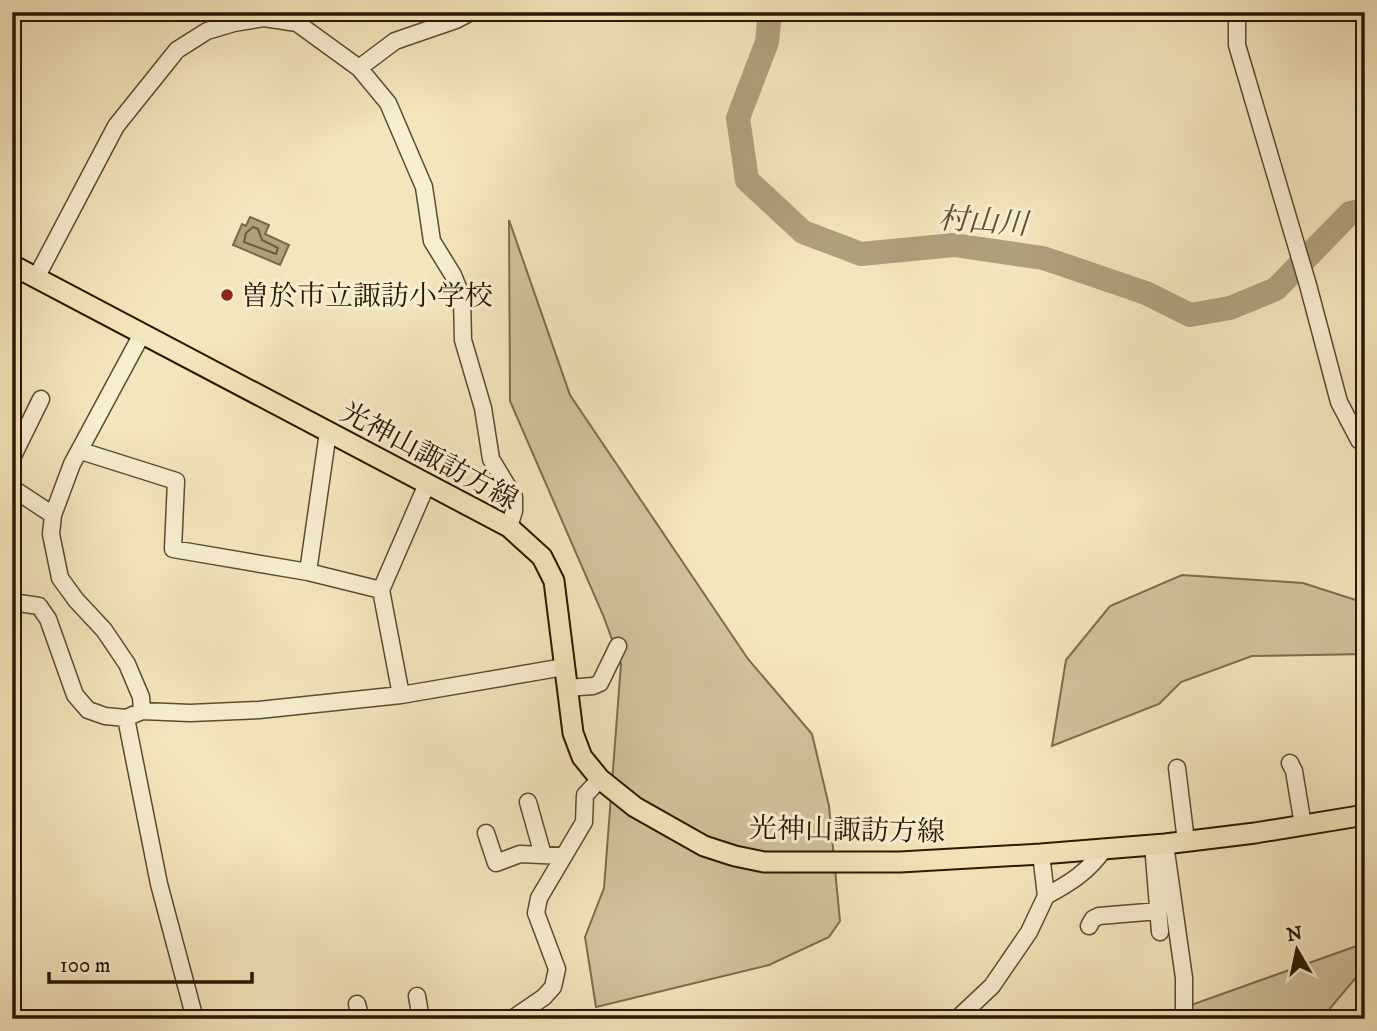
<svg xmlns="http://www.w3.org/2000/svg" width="1377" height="1031" font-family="'IM FELL DW Pica','Noto Serif JP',serif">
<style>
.green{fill:#d1c39c;stroke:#7c6d4e;stroke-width:2}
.water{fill:#afa07c;stroke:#79694b;stroke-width:2}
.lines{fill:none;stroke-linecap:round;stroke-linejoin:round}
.shore{stroke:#6c5c3e;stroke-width:2}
.river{stroke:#afa07c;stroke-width:24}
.minor-casing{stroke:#5b4b30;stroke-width:19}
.major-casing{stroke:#281701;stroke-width:23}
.minor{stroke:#f8efd3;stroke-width:16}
.major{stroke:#f4e6bc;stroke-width:19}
.poi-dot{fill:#8f2418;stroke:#f8efd3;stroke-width:2.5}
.labels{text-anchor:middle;stroke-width:6;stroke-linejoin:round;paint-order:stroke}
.poi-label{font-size:28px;fill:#281701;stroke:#f8efd3;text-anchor:start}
.street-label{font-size:28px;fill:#281701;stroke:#f8efd3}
.water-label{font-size:30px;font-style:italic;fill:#5e4e32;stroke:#f8efd3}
</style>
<rect width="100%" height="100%" fill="#f4e6bc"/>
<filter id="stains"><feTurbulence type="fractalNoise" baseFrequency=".00286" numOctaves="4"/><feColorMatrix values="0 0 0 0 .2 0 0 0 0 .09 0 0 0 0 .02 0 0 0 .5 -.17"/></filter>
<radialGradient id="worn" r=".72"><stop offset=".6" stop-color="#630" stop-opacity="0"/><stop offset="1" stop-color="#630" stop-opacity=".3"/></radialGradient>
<path class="green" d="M 509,220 L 570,395 L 748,659 L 812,734 L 829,806 L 840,921 L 829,937 L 769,965 L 596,1007 L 585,937 L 604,888 L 621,664 L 603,615 L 510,401 Z
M 1182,575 L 1303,583 L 1365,603 L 1365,654 L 1252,656 L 1181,682 L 1159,704 L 1052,746 L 1066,660 L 1110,606 Z
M 1365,943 L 1365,967 L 1321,1019 L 1152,1019 Z"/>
<path class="water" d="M 250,217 L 269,225 L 265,234 L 289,245 L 280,265 L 233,245 L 242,224 L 246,226 Z"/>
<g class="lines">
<path class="shore" d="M 253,227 L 258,229 L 262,240 L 278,248 L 276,254 L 244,242 L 246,233 Z"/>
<path class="river" d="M 770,12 L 767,42 L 738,118 L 747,180 L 803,232 L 861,254 L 954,245 L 1043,258 L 1146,293 L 1190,315 L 1230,308 L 1276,289 L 1350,213 L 1365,210"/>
<g class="minor-casing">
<path id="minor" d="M 1237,12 L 1237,45 L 1308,285 L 1339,402 L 1359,440 L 1365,444
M 359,68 L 395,41 L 456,20 L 471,12
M 36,278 L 116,126 L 177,50 L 207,31 L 234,23 L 264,18 L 297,23 L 359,68 L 388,103 L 424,187 L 432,241 L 453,275 L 462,297 L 463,340 L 483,408 L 491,459 L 514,497 L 514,511 L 509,527
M 328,432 L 308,572 L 381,590 L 401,695
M 81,451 L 176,481 L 173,549 L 308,572
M 12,458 L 41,399
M 12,488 L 53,515
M 381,590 L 427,484
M 12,602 L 39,606 L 48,619 L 75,695 L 88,710 L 105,716 L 126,718 L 142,711 L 190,713 L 259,710 L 401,695 L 564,667
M 567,688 L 593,686 L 600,683 L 618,646
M 142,711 L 141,697 L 127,664 L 104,630 L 76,600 L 60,578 L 51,534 L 53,515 L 72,464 L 142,334
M 126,718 L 159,884 L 195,1019
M 1290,763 L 1294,771 L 1303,825
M 1177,768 L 1186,841
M 528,802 L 543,855
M 486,833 L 496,863 L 520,854 L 564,856
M 1153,844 L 1160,932
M 1165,844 L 1184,978 L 1184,1019
M 1046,896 C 1070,883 1088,872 1104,849
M 1089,926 L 1093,919 L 1099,916 L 1159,911
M 417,996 L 421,1019
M 357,1004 L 361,1019
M 512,1019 L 544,997 L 553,987 L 557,969 L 536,913 L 539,898 L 584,822 L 585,795 L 600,779
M 957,1019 L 992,986 L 1029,932 L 1046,896 L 1041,854"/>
</g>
<g class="major-casing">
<path id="major" d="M 12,265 L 509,527 L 542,557 L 554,581 L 573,733 L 582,757 L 600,779 L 635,807 L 704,846 L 735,856 L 764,862 L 900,862 L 1041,854 L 1165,844 L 1255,833 L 1365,815"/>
</g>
<use href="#minor" class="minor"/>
<use href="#major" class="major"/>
</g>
<circle class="poi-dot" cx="227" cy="295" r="7"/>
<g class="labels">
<g class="poi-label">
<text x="241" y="305">曽於市立諏訪小学校</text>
</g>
<g class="street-label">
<text transform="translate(430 455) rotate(28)" y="10">光神山諏訪方線</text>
<text transform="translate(847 829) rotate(1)" y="10">光神山諏訪方線</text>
</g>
<g class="water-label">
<text transform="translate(983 221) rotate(4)" y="10">村山川</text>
</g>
</g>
<rect width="1377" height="1031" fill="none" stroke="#f4e6bc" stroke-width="42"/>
<rect x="14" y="14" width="1349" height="1003" fill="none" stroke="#281701" stroke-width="3.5"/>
<rect x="21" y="21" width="1335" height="989" fill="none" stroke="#281701" stroke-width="2"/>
<g transform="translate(1297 950) rotate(351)" stroke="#f8efd3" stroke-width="5" paint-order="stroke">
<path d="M0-5L12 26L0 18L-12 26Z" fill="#281701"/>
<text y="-10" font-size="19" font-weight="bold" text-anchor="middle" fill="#281701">N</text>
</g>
<path d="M49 972v10h203v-10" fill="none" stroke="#281701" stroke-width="3.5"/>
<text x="60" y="972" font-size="21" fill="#281701" stroke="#f8efd3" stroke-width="5" paint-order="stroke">100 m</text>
<rect width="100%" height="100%" filter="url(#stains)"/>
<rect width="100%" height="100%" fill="url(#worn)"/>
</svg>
